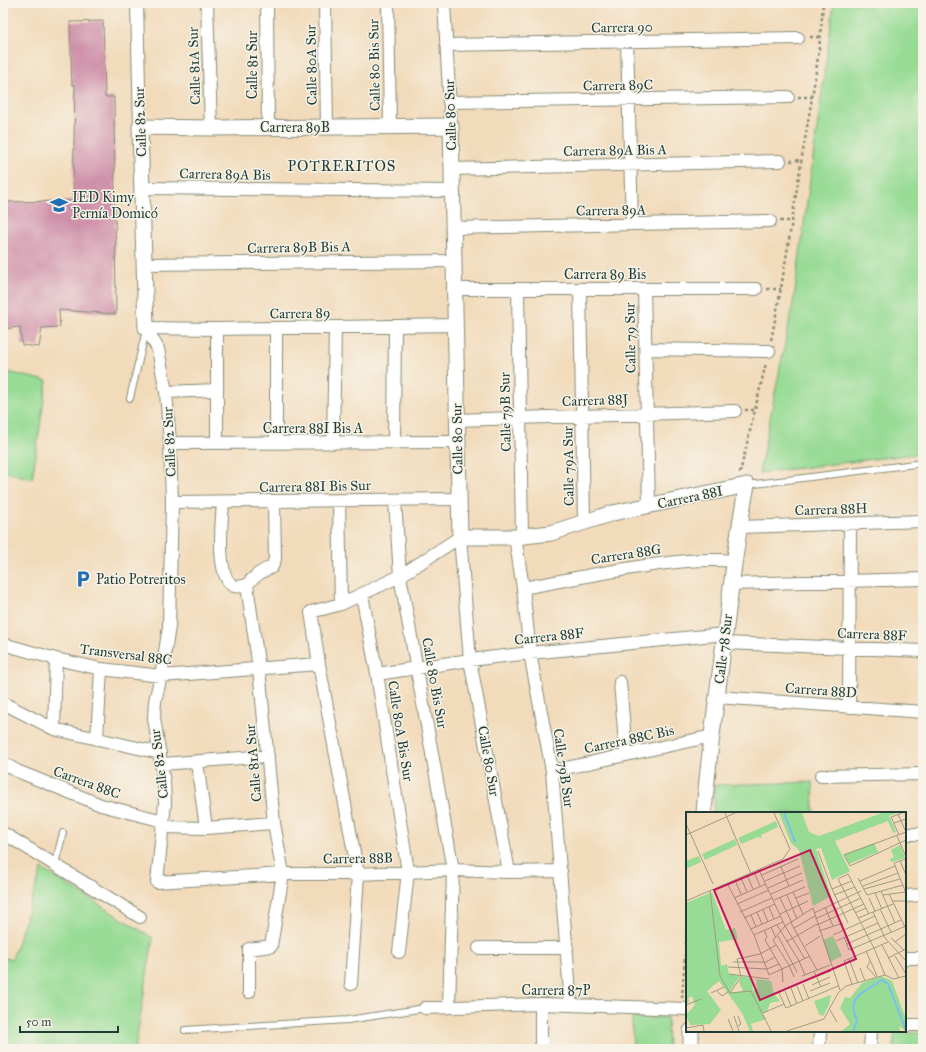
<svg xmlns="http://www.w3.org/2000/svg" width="926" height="1052" font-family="'IM FELL Great Primer',serif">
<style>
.green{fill:#97db94;stroke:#5b8c64}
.building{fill:#cf91aa}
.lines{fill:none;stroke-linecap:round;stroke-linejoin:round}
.service-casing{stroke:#888c78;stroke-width:8}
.minor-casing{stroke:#888c78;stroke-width:14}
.tertiary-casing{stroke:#888c78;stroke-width:17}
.path{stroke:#888c78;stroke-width:2.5;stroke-dasharray:3 3;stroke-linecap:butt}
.service{stroke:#fff;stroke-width:6}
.minor{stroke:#fff;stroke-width:12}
.tertiary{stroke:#fff;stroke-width:15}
.labels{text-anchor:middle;stroke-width:3;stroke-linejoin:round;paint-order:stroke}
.street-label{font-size:14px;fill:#1f3d34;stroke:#f7f3e8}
.poi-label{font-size:14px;fill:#1f3d34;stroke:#f7f3e8;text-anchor:start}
.neighbourhood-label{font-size:15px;letter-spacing:1px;fill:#1f3d34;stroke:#f7f3e8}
.inset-river{fill:none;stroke:#7bbff1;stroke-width:2}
.inset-road{fill:none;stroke:#9e9c85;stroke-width:1}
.view{fill:#c2185b;fill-opacity:0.15;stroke:#c2185b;stroke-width:2}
.inset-edge{fill:none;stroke:#1f3d34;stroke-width:2}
</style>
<rect width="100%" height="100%" fill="#f7f3e8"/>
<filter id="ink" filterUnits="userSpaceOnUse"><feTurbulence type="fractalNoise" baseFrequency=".025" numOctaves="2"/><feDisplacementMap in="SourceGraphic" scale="8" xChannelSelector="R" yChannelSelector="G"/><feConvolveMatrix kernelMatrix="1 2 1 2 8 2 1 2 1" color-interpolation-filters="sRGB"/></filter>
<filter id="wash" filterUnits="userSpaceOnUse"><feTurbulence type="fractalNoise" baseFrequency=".012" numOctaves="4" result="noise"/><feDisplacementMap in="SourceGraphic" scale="16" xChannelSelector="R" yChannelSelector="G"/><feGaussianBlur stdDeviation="0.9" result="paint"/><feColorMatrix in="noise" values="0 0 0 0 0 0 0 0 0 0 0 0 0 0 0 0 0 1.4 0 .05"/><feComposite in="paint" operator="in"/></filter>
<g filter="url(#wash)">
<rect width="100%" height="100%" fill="#f2dbbb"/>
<path class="green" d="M 834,3 L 923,3 L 923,453 L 759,473 L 794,298 Z
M 3,371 L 47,381 L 32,479 L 3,471 Z
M 813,782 L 814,813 L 713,813 L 715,785 Z
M 42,869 L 153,938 L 135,1049 L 3,1049 L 3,958 L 12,959 Z
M 667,1017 L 668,1049 L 633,1049 L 632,1018 Z
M 894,1032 L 923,1033 L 923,1049 L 894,1049 Z"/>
<g id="blocks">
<path class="building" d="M 103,21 L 105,97 L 114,97 L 116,314 L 59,310 L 60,327 L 42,328 L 39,347 L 22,345 L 20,327 L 3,329 L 3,202 L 73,201 L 75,85 L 72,85 L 70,22 Z"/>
</g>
</g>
<g filter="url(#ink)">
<use href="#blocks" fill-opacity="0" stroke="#888c78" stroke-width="1"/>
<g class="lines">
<g class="service-casing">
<path id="service" d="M 130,398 L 146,330
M 747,485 L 923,463
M 55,864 L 63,833
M 185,1030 L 348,1020 L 425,1008"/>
</g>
<g class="minor-casing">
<path id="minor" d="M 137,3 L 140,127
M 207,3 L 211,128
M 267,3 L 268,128
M 325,3 L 327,127
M 388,3 L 390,127
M 444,3 L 451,126
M 627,41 L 632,224
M 446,45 L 798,38
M 449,102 L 788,97
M 452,169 L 780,161
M 142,188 L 452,191
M 453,228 L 770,221
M 144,264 L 453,261
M 454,289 L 756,289
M 518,289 L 522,536
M 580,289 L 584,522
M 644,289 L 649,506
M 146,328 L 158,349 L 166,392 L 170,443 L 172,502 L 169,627 L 161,676 L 155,701 L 154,718 L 164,782 L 165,803 L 157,882 L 283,874 L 358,874 L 453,870 L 509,872 L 561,871
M 146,328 L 217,329 L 455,325
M 646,349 L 769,351
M 166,392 L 217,390
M 457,420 L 735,411
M 394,442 L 395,326
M 170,443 L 457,442
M 217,443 L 217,329
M 276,443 L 276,328
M 333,443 L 335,327
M 339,500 L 341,604
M 395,500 L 400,576 L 453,870 L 449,1007
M 172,502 L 459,499
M 223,502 C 222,519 215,578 234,586 C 238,587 243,586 247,585
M 739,527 L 923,521
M 515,537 L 523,588 L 530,653 L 552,771 L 571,1005
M 731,584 L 923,579
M 523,588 C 566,580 609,571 652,565 C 679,561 707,558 734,561
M 362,595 L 377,674 L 408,872 L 399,952
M 723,643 L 923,651
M 3,644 L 56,659 L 101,669 L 161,676 L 319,664
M 377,674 L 470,660 L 530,653 L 725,634
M 620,682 L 626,755
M 717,697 L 923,712
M 3,703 L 54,729 L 160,753
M 849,707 L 850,524
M 54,729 L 56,659
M 97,739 L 101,669
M 197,762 L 206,828
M 3,763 L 17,771 L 101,805 L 163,821
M 162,764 L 268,756
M 552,771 L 712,736
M 821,776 L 923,774
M 162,827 L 206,828 L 274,823
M 3,833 L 140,917
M 905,834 L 923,834
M 905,896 L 923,895
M 479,948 L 567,948
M 905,958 L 923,958
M 351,984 L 358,874 L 319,664 L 311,612 L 341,604 L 400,576 L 460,537 L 470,660 L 509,872
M 249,992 L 249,949 L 271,946 L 283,874 L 274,823 L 259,669 L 247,585 C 254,576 261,571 272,567 L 275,559 L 274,501
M 541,1004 L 541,1049
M 425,1008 L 541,1004 L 687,1009
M 905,1025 L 923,1025
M 819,1049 L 820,1031
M 870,1049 L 871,1031"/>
</g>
<g class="tertiary-casing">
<path id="tertiary" d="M 146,328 L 140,127 L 211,128 L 451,126 L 460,537 L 515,537 L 551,533 L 613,513 L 747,485 C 736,540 730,595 723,650 C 716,704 708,759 704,813
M 691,1049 L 691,1031"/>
</g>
<path class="path" d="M 810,37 L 821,37
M 798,97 L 812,97
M 790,161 L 802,160
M 780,221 L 792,221
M 767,289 L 781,289
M 771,340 C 783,283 791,226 800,169 C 809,114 820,59 823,3
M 745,410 L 755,410
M 740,473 L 766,363
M 682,998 L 687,929"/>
<use href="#service" class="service"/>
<use href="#minor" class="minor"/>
<use href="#tertiary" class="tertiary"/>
</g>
</g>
<defs>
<g id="school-bare" transform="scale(1.38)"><path d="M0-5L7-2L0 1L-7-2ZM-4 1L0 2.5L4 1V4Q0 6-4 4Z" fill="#1f6fb2" stroke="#f7f3e8" stroke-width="2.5" paint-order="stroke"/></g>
<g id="parking-bare" transform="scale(1.38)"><path d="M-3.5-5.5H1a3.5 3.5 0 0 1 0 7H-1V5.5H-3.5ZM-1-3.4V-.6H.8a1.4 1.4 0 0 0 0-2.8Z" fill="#1f6fb2" stroke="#f7f3e8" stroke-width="2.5" paint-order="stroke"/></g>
</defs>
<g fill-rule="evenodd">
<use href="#school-bare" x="59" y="205"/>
<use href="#parking-bare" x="83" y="579"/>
</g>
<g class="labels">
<g class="street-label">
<text transform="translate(622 27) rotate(-1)" y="5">Carrera 90</text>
<text transform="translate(252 65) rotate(-90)" y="5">Calle 81 Sur</text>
<text transform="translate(311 65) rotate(-91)" y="5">Calle 80A Sur</text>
<text transform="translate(374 65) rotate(-91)" y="5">Calle 80 Bis Sur</text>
<text transform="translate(194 66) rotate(-92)" y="5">Calle 81A Sur</text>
<text transform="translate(618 85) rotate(-1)" y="5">Carrera 89C</text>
<text transform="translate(450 115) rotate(-92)" y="5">Calle 80 Sur</text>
<text transform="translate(140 122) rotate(-92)" y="5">Calle 82 Sur</text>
<text x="295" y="132">Carrera 89B</text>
<text transform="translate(615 150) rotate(-1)" y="5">Carrera 89A Bis A</text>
<text transform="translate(225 174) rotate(1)" y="5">Carrera 89A Bis</text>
<text transform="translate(611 210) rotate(-1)" y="5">Carrera 89A</text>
<text transform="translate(299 247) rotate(-1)" y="5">Carrera 89B Bis A</text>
<text x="605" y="279">Carrera 89 Bis</text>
<text transform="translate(300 313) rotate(-1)" y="5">Carrera 89</text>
<text transform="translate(630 338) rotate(-91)" y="5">Calle 79 Sur</text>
<text transform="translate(595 400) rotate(-2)" y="5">Carrera 88J</text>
<text transform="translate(505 412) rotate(-91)" y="5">Calle 79B Sur</text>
<text x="313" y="433">Carrera 88I Bis A</text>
<text transform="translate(457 439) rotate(-91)" y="5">Calle 80 Sur</text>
<text transform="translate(169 442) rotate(-93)" y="5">Calle 82 Sur</text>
<text transform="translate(568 466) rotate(-91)" y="5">Calle 79A Sur</text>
<text transform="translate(315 486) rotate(-1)" y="5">Carrera 88I Bis Sur</text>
<text transform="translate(690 497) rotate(-12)" y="5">Carrera 88I</text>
<text transform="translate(831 509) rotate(-2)" y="5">Carrera 88H</text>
<text transform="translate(626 554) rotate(-9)" y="5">Carrera 88G</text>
<text transform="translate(872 634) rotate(2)" y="5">Carrera 88F</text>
<text transform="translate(549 636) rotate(-6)" y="5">Carrera 88F</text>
<text transform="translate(723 649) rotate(-83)" y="5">Calle 78 Sur</text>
<text transform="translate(126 654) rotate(7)" y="5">Transversal 88C</text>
<text transform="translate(435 683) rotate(80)" y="5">Calle 80 Bis Sur</text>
<text transform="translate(821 690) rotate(4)" y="5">Carrera 88D</text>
<text transform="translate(401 731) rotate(81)" y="5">Calle 80A Bis Sur</text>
<text transform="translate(629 739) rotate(-12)" y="5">Carrera 88C Bis</text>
<text transform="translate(489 761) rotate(80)" y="5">Calle 80 Sur</text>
<text transform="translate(253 763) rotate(-95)" y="5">Calle 81A Sur</text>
<text transform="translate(159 764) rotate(-97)" y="5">Calle 82 Sur</text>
<text transform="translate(564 768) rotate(82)" y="5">Calle 79B Sur</text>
<text transform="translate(87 782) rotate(20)" y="5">Carrera 88C</text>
<text transform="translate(358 858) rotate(-1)" y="5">Carrera 88B</text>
<text x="556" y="995">Carrera 87P</text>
</g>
<g class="poi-label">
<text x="72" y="202">IED Kimy<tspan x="72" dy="16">Pernía Domicó</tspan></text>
<text x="96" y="584">Patio Potreritos</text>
</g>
<g class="neighbourhood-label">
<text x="342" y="171">POTRERITOS</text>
</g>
</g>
<g transform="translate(686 812)">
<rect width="220" height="220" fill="#f2dbbb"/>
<path d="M 93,1 L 116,1 L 123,20 L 133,24 L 196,1 L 211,1 L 203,4 L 210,20 L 207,21 L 202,9 L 149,29 L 164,59 L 146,68 L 135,36 L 130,37 L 145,84 L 127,94 L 113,38 L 105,31 ZM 90,9 L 92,15 L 75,23 L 76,26 L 72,25 L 55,32 L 52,26 ZM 49,27 L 51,33 L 19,48 L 16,42 ZM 188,31 L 192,40 L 163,52 L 158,42 ZM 214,33 L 219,46 L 205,50 L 204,47 L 208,45 L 205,38 ZM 13,44 L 15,50 L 0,57 L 0,49 ZM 26,80 L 40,118 L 49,116 L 52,127 L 33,130 L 35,154 L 41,152 L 43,162 L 54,164 L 44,179 L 46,181 L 57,179 L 53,170 L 56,164 L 66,166 L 67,179 L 71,177 L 70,167 L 85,169 L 88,182 L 94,189 L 84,191 L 81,199 L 76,201 L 80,207 L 65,212 L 67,219 L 64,219 L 56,201 L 33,169 L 21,179 L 35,198 L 24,212 L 4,213 L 0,203 L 9,193 L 6,184 L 2,186 L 3,190 L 0,192 L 0,91 ZM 147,124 L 156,144 L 144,150 L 137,128 ZM 195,164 L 206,169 L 220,207 L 220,219 L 213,214 L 214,219 L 156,219 L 164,212 L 154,196 L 159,185 L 164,186 L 176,171 ZM 145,183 L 143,193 L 137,204 L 133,202 L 128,189 Z" fill="#97db94"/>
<path class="inset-river" d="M 98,1 L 109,30M 167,219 L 171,209 L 167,196 L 169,188 L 174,182 L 196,168 L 202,172 L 220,218"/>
<path class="inset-road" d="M 39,1 L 65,62M 212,2 L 220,20M 208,11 L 220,7M 0,12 L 27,72M 220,20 L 158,43 L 164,54 L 220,28M 0,23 L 49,1M 213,23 L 205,5 L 216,1M 211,24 L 220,45M 132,39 L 146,77 L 162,111M 220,47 L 208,51 L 220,81M 214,49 L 220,63M 95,55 L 103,74M 73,58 L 99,114 L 119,147M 68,60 L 74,74M 61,63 L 67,77M 76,63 L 112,47M 55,66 L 61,80M 172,66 L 181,83 L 217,73M 49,68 L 55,82M 79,69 L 114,54M 174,69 L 209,54M 41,71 L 68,123 L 83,163 L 124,144M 177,74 L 212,61M 82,76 L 116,61M 146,77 L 166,69M 178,77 L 214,67M 24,78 L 34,164 L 44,181M 195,79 L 209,111M 107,80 L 117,102M 189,81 L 196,97M 85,82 L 117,68M 203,82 L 220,117M 101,83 L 111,107M 148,83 L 169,75M 197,83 L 220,80M 48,86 L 80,72M 94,86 L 106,111M 110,86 L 123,81M 183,86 L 189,99M 88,88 L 119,75M 0,89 L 97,47 L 104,37 L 88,1M 207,89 L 220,89M 51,92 L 83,78M 83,95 L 88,107M 139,95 L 147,114M 194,97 L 205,120M 77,98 L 82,110M 54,100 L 86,86M 71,100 L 76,112M 187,100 L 199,126 L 220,149M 128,101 L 175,79M 169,101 L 180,96M 94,102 L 122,89M 183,102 L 162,62 L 152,67 L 188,136 L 199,163 L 207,167 L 220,164M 65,103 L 70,115M 58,106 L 89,92M 172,106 L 207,92M 129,107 L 175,86M 105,111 L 131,158M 91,113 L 113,149 L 119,163M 131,113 L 178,92M 99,114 L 127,96 L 154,178M 99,114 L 87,128 L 103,153 L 108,165M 85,115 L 90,126M 108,116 L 129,104M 65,117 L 95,104M 78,118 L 81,125 L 79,128 L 96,157 L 97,170M 133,119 L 157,111M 68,123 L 97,110M 147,123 L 189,104M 92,124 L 111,160M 158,125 L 163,138 L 220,114M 205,126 L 218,138M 150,129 L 192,111M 100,130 L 131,112M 209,130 L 220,122M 161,132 L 215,108M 196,133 L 213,166M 119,134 L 134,124M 180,139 L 191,164M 209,144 L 220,162M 202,146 L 220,137M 163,147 L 172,171M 184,149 L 181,155 L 190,165M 47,150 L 78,150M 78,151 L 89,145M 42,155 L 81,157M 174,156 L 179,169M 81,157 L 93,152M 128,159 L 135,175M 43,162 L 83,167M 116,164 L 144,153M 119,169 L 145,159M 117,172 L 123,187M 166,172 L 158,149 L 202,130M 126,173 L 144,165M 111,174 L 117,189M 105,176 L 111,192M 31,179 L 36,184 L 42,180M 99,179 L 105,194M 124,179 L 144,171M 25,181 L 38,175M 44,181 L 55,165 L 51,147 L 74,142 L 90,133M 44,181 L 65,179 L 85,219M 93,181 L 100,196 L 152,174M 0,193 L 15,187M 144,198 L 151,210M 77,201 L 98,192M 48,204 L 53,219M 42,207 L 47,219M 52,214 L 55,212 L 52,204M 0,216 L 17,213 L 18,219M 101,219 L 138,207 L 152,181 L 160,174 L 199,163"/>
<path class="view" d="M 124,38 L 170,147 L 74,188 L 28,78 Z"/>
<rect width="220" height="220" class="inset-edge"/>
</g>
<rect width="926" height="1052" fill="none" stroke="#f7f3e8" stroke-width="16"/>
<path d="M20 1026v6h98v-6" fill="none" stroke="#1f3d34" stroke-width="2"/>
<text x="26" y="1026" font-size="12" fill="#1f3d34" stroke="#f7f3e8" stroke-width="3" paint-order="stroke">50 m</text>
</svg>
